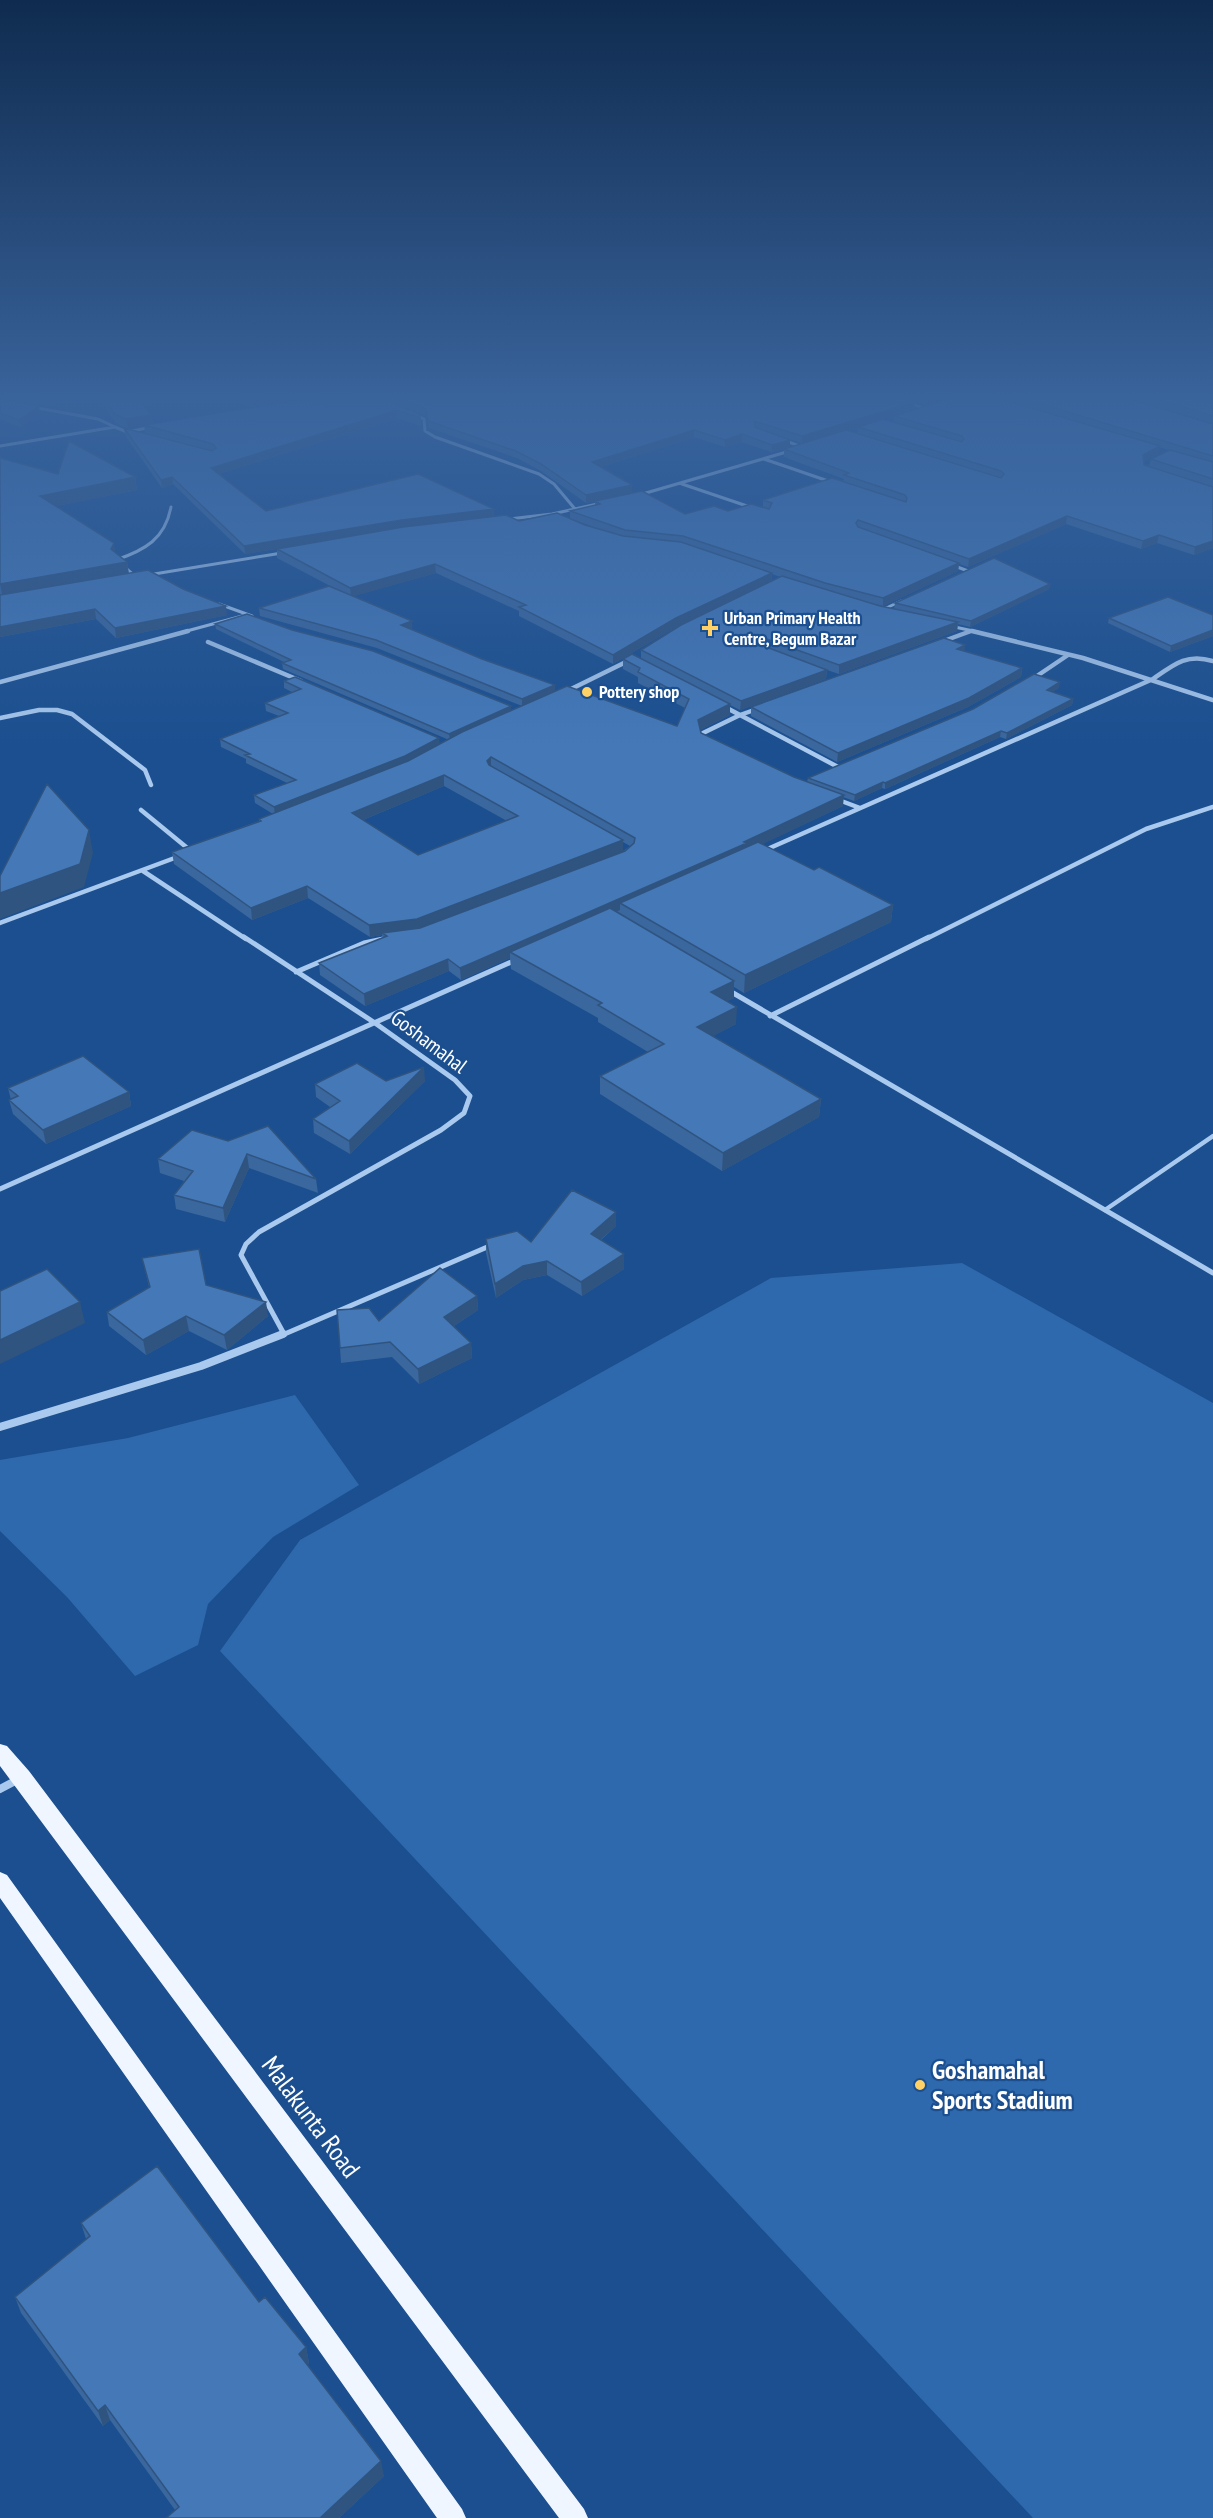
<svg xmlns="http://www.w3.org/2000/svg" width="1213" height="2518" font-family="'PT Sans Narrow',sans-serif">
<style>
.green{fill:#2e69ad}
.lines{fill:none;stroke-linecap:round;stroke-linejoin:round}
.lane{stroke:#a9c9ee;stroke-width:4.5}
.street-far3{stroke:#a9c9ee;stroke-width:3}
.street-far2{stroke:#a9c9ee;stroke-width:4.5}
.street-far1{stroke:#a9c9ee;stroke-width:5}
.street{stroke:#a9c9ee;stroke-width:8}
.primary{fill:#f0f6ff;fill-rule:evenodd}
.wall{fill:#3a679d;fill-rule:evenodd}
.shaded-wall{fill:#305480}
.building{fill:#4478b7;stroke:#305480;stroke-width:1.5;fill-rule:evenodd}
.poi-dot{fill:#ffd166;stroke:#1b4f8f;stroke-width:2}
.labels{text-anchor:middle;stroke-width:4.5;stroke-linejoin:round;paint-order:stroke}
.far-poi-label{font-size:18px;font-weight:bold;fill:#fff;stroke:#1b4f8f;text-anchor:start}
.street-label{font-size:21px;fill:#fff;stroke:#1b4f8f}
.near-poi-label{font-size:26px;font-weight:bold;fill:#fff;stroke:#1b4f8f;text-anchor:start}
.near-street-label{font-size:26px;fill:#fff;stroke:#1b4f8f}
</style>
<rect width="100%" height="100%" fill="#1b4f8f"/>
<path class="green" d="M 962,1263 L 1213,1403 L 1213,2518 L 1033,2518 L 220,1651 L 300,1540 L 771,1278 Z
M 295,1395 L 359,1485 L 273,1537 L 208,1604 L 198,1645 L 135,1676 L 67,1597 L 0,1531 L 0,1460 L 128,1438 Z"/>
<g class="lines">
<path class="lane" d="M 1105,1210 L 1213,1136"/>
<path class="street-far3" d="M 392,395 L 392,399
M 908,402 L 924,409
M 10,404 L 6,401 L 12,395
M 32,407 L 98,419 L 115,427
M 413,414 L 424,419 L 425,431 L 435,437 L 539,474 L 554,484 L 575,509
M 127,432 L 152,427
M 783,440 L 802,447
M 0,446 L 115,427 L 127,432
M 764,459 L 834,483
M 682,484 L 750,507
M 639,495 L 790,451
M 509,519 L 552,514 L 602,503
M 952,565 L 968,571
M 148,575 L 282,553
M 136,577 L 116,560 C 145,550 165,539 171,507
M 219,604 L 252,616
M 880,611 L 901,601
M 950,626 L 978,632
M 183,632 L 246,615
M 968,632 L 971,631"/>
<path class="street-far2" d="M 972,631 L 1083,658 L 1213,700
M 208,642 L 301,681
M 941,642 L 971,631
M 1031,680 L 1068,655
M 0,682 L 188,631
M 567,691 L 628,661
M 757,709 L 740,715 L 838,767
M 0,718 L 39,710 L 57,710 L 72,714 L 145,770 L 151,785
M 704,740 L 701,734 L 740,715 L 725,707
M 836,799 L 860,808
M 141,810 L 191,851
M 763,851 L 1153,679 C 1174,664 1187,653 1213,661
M 143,871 L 246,939
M 0,923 L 180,856
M 385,939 L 388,938
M 926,939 L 1146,829 L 1213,807"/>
<path class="street-far1" d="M 244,937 L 375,1023 L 455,1080 L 470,1096 L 464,1113 L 441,1130 L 259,1232 L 246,1244 L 241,1255 L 284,1334
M 296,972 L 364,943 L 388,938
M 728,990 L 1213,1273
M 770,1016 L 929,937
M 0,1189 L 518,959
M 280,1336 L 492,1245"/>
<path class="street" d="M 0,1427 L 201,1366 L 283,1334
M 0,1789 L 19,1779"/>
<path class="primary" d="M 0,1744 L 7,1746 L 29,1771 L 584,2509 L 588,2518 L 559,2518 L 0,1766 Z
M 0,1872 L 7,1875 L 462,2509 L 466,2518 L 437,2518 L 0,1898 Z"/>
</g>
<path class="wall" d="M 0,395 L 7,395 L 4,398 L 5,399 L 40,412 L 21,427 L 0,419 Z
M 12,395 L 62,395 L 48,406 L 12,400 Z
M 96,395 L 136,395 L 151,415 L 152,424 L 251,408 L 235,395 L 897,395 L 914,409 L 802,443 L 780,436 L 790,440 L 790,447 L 772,452 L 741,442 L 725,447 L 694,437 L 600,467 L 632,485 L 632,493 L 586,503 L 541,471 L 517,458 L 429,428 L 427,416 L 398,404 L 393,396 L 389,396 L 392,403 L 420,414 L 421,426 L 397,418 L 218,474 L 266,511 L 494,509 L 494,516 L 519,521 L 570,518 L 570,511 L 595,506 L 595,501 L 685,514 L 763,507 L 763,500 L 843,482 L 844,479 L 784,457 L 784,449 L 857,434 L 858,427 L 894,422 L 894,416 L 954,397 L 925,405 L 899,395 L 987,395 L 1051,414 L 989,395 L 1116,395 L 1213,424 L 1213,548 L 1194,555 L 1157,543 L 1141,549 L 1066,524 L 968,567 L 959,564 L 958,571 L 883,606 L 867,602 L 880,606 L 894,609 L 895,603 L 1050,584 L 1049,589 L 970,627 L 958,624 L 957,631 L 839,674 L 827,670 L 826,679 L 740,710 L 730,705 L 730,715 L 700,730 L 701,733 L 794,777 L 807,782 L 808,778 L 1059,688 L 1052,692 L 1073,699 L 1072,705 L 1006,739 L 1000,737 L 885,789 L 882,788 L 854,801 L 843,797 L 843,806 L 762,844 L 814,870 L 893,905 L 891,922 L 744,993 L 734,987 L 734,998 L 727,1001 L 736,1024 L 713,1036 L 821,1099 L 819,1117 L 722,1171 L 600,1094 L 600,1076 L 648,1052 L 598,1022 L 598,1018 L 511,969 L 510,958 L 461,980 L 449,971 L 365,1006 L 320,975 L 319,963 L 383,938 L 382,935 L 370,937 L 308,898 L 252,920 L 174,864 L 172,852 L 259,821 L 259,819 L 273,814 L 255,803 L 254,795 L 287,783 L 246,763 L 246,759 L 221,747 L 220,739 L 279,716 L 266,711 L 265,703 L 292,692 L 284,688 L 284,681 L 439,738 L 439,745 L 449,740 L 283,669 L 282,663 L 284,662 L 216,629 L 215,624 L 511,711 L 522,706 L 377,648 L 260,616 L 259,608 L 336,589 L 277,558 L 277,549 L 282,548 L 245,554 L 173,484 L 162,488 L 125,435 L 124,428 L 145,433 L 144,425 L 127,428 L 116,423 ZM 1159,447 L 1169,450 L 1151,459 L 1149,466 L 1144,465 L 1143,461 L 1158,454 ZM 571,519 L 597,528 L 611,532 L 585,525 ZM 436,573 L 519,611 L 519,616 L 613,664 L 676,627 L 766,584 L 641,650 L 641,659 L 623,659 L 623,669 L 638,677 L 638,683 L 685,708 L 677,726 L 555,692 L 411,629 L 412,628 L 353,596 ZM 772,574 L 781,577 L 771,581 ZM 444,786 L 507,821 L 418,855 L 363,820 ZM 623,842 L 630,846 L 623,851 Z
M 1118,395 L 1213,395 L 1213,423 Z
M 0,458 L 58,474 L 135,477 L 137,490 L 56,506 L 127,562 L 129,574 L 227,615 L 116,638 L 96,619 L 0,637 Z
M 1213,615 L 1213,636 L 1170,652 L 1108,623 L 1109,618 Z
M 1022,668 L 1021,677 L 968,707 L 837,762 L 751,716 L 751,707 Z
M 386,1081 L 425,1081 L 350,1154 L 314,1133 L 313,1119 L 330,1107 L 316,1097 L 315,1084 Z
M 8,1088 L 129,1092 L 131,1106 L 46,1144 L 13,1114 L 9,1100 L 11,1100 Z
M 192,1130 L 316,1179 L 318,1193 L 249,1168 L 225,1222 L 176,1209 L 174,1195 L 184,1181 L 160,1173 L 158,1159 Z
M 616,1212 L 616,1226 L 601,1240 L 624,1269 L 582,1296 L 547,1275 L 523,1280 L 496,1298 L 486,1253 L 486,1239 L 531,1242 Z
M 142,1258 L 206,1285 L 268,1316 L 227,1350 L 189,1331 L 146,1355 L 109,1326 L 107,1312 L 149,1287 Z
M 477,1296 L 478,1310 L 454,1326 L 471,1343 L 472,1358 L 419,1384 L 392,1357 L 341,1363 L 340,1348 L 379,1321 Z
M 81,2223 L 259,2302 L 306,2347 L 309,2363 L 307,2365 L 384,2476 L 339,2518 L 166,2518 L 175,2510 L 110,2420 L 103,2426 L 21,2313 L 15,2297 L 86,2239 Z"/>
<path class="shaded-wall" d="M 52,395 L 62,395 L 48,406 L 47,399 Z
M 285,395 L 291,395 L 292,401 L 251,408 L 250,401 Z
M 937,395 L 962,395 L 925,405 L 926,398 Z
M 915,402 L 914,409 L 802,443 L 802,436 Z
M 39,406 L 40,412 L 21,427 L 19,420 Z
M 397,410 L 397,418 L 212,476 L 211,468 Z
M 151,415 L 152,424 L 127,428 L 126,419 Z
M 694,430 L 694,437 L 592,470 L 592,462 Z
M 742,434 L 741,442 L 725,447 L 725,440 Z
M 790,440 L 790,447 L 772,452 L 772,445 Z
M 1160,446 L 1158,454 L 1141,462 L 1143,455 Z
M 135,477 L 137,490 L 42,509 L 40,496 Z
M 172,477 L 173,484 L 162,488 L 161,480 Z
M 632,485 L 632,493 L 586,503 L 586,495 Z
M 494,509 L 494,517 L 403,528 L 245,554 L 244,546 L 402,520 Z
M 1067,516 L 1066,524 L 968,567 L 969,559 Z
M 1159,535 L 1157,543 L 1141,549 L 1143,541 Z
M 1213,541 L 1213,548 L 1194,555 L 1195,547 Z
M 114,543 L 116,556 L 111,549 Z
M 127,562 L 129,576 L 3,598 L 0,584 Z
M 959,563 L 958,571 L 883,606 L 883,598 Z
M 435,564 L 436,573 L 351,597 L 350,588 Z
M 772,573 L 771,581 L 676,627 L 613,664 L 613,655 L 676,618 Z
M 1050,584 L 1049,589 L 970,627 L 971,621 Z
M 226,606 L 227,615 L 116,638 L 115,628 Z
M 95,609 L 96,619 L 0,637 L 0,627 Z
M 412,621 L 412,628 L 402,632 L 401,625 Z
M 958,622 L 957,631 L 839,674 L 839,665 Z
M 1213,630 L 1213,636 L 1170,652 L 1171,646 Z
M 965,645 L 964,654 L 957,649 Z
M 1022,668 L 1021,677 L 968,707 L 837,762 L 838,753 Z
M 827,670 L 826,679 L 740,710 L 741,701 Z
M 1060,682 L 1059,688 L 1046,696 L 1047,690 Z
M 555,685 L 555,692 L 522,707 L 522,699 Z
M 1073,699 L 1072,705 L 1006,739 L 1007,733 Z
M 730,704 L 730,715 L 698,731 L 698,720 Z
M 511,706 L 511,712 L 450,740 L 449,734 Z
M 1001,731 L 1000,737 L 885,789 L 885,783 Z
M 439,738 L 440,745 L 405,764 L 275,815 L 274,807 Z
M 491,757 L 491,768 L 487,761 Z
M 444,775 L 444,786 L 353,824 L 352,813 Z
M 883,782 L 882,788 L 854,801 L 855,795 Z
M 844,795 L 843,806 L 746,852 L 620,903 L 620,910 L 517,955 L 510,952 L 510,958 L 461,980 L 460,968 L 744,842 Z
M 89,830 L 93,853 L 84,887 L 0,919 L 0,893 Z
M 623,840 L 623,852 L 418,931 L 382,933 L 382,935 L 370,937 L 369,925 Z
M 307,886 L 308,898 L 252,920 L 251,908 Z
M 893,905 L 891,922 L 744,993 L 745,975 Z
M 448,959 L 449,971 L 365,1006 L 364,994 Z
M 734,981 L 734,998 L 710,1009 L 711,992 Z
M 737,1007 L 736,1024 L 697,1045 L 697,1027 Z
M 424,1067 L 425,1081 L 350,1154 L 349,1141 Z
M 129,1092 L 131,1106 L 46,1144 L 43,1130 Z
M 821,1099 L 819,1117 L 722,1171 L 723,1153 Z
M 247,1154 L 249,1168 L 225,1222 L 223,1208 Z
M 616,1212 L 616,1226 L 591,1248 L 591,1234 Z
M 624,1254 L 624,1269 L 582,1296 L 581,1282 Z
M 547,1261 L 547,1275 L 523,1280 L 496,1298 L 495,1284 L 523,1266 Z
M 477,1296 L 478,1310 L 445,1332 L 444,1317 Z
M 80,1302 L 85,1323 L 0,1364 L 0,1340 Z
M 266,1302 L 268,1316 L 227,1350 L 224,1335 Z
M 186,1316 L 189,1331 L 146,1355 L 143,1340 Z
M 471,1343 L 472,1358 L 419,1384 L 418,1369 Z
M 306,2347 L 309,2363 L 302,2369 L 299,2354 Z
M 105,2405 L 110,2420 L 103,2426 L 98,2411 Z
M 381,2461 L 384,2476 L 339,2518 L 320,2518 Z"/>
<path class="building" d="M 0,395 L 2,395 L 5,399 L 39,406 L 19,420 L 0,413 Z
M 24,395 L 52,395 L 47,399 Z
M 101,395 L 136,395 L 151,415 L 126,419 L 115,414 Z
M 243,395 L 285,395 L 250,401 Z
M 396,395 L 897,395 L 915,402 L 802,436 L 754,421 L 755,427 L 790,440 L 772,445 L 742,434 L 725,440 L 694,430 L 592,462 L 632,485 L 586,495 L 541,464 L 516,451 L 428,421 L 426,409 L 398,397 Z
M 918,395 L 937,395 L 926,398 Z
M 961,395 L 987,395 L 1160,446 L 1143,455 L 1144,465 L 1213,487 L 1213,541 L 1195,547 L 1159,535 L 1143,541 L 1067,516 L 969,559 L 858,520 L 856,523 L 858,527 L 959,563 L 883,598 L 825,583 L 683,536 L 625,530 L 570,511 L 600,504 L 595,501 L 642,491 L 685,514 L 714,506 L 728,511 L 751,504 L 769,509 L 772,503 L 763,500 L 832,478 L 906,502 L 907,498 L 905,495 L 844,475 L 849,473 L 784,449 L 846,430 L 1001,478 L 1004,474 L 1001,471 L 858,427 L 883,419 L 962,442 L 964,439 L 962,436 L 894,416 Z
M 1012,395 L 1116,395 L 1213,424 L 1213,456 Z
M 1143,395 L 1213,395 L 1213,416 Z
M 389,396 L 392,403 L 420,414 L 420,418 L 397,410 L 211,468 L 266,511 L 418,474 L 494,509 L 402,520 L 244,546 L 172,477 L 161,480 L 124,428 L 212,451 L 216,448 L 213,444 L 144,425 L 292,401 Z
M 69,441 L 135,477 L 40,496 L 114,543 L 111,549 L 127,562 L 0,584 L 0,458 L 58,474 Z
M 1170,450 L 1213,462 L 1213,479 L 1151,459 Z
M 557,513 L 585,525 L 623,536 L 681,542 L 772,573 L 676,618 L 613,655 L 519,607 L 526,605 L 435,564 L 350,588 L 277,549 L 403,527 L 506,515 L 519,521 Z
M 994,558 L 1050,584 L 971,621 L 895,603 Z
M 148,570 L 183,589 L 226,606 L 115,628 L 95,609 L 0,627 L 0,595 Z
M 782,576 L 880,606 L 958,622 L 839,665 L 761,637 L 758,641 L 761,645 L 827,670 L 741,701 L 641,650 L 681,625 Z
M 329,586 L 412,621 L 401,625 L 482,659 L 555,685 L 522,699 L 376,640 L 259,608 Z
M 1168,597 L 1213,615 L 1213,630 L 1171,646 L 1109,618 Z
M 247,614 L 292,630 L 373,651 L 511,706 L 449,734 L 282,663 L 291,660 L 215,624 Z
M 944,638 L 965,645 L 957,649 L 1022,668 L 969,698 L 838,753 L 751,707 Z
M 632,654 L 730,704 L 698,720 L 701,733 L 794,777 L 844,795 L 744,842 L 747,843 L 472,963 L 460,968 L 448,959 L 364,994 L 319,963 L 387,936 L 382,933 L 420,928 L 625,851 L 634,843 L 635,838 L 491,757 L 487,761 L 489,765 L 623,840 L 417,919 L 369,925 L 307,886 L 251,908 L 172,852 L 261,821 L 259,819 L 408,761 L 462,732 L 567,686 L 677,726 L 689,699 L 638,672 L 640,668 L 623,659 ZM 444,775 L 518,816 L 418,855 L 352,813 Z
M 1034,674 L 1060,682 L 1047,690 L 1073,699 L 1007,733 L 1001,731 L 885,783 L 883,782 L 855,795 L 808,778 L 973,709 Z
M 295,677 L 439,738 L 405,756 L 274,807 L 254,795 L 296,780 L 245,755 L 250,754 L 220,739 L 288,713 L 265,703 L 301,689 L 284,681 Z
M 47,784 L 89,830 L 80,864 L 0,893 L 0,876 Z
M 758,842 L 814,870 L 819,867 L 893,905 L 745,975 L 620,903 Z
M 610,908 L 734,981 L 711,992 L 737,1007 L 697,1027 L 821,1099 L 723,1153 L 600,1076 L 664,1044 L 598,1005 L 602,1003 L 510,952 Z
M 83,1056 L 129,1092 L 43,1130 L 9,1100 L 18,1096 L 8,1088 Z
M 357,1063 L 386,1081 L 424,1067 L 349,1141 L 313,1119 L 340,1101 L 315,1084 Z
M 268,1126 L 316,1179 L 247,1154 L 223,1208 L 174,1195 L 193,1171 L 158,1159 L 192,1130 L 228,1141 Z
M 572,1190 L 616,1212 L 591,1234 L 624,1254 L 581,1282 L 547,1261 L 523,1266 L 495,1284 L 486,1239 L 517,1231 L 531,1242 Z
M 199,1249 L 206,1285 L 266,1302 L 224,1335 L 186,1316 L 143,1340 L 107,1312 L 150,1287 L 142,1258 Z
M 440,1268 L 477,1296 L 444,1317 L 471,1343 L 418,1369 L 390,1342 L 340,1348 L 337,1310 L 369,1308 L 379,1321 Z
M 47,1269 L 80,1302 L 0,1340 L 0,1291 Z
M 157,2166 L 259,2302 L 265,2297 L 306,2347 L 299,2354 L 381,2461 L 320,2518 L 166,2518 L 179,2507 L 105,2405 L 98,2411 L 15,2297 L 90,2236 L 81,2223 Z"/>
<linearGradient id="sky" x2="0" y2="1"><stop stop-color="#0f2b4f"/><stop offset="0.53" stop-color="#39639b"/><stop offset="1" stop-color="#39639b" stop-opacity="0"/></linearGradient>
<rect width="1213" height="748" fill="url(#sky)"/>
<g class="poi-dot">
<path d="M707 619h6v6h6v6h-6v6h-6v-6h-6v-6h6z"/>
<circle cx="587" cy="692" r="6"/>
<circle cx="920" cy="2085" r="6"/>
</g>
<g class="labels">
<g class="far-poi-label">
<text x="724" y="624">Urban Primary Health<tspan x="724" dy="21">Centre, Begum Bazar</tspan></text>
<text x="599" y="698">Pottery shop</text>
</g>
<g class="street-label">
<text transform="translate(429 1042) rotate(37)" y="7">Goshamahal</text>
</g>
<g class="near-poi-label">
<text x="932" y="2079">Goshamahal<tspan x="932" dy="30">Sports Stadium</tspan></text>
</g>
<g class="near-street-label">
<text transform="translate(311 2117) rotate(53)" y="9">Malakunta Road</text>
</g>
</g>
</svg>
